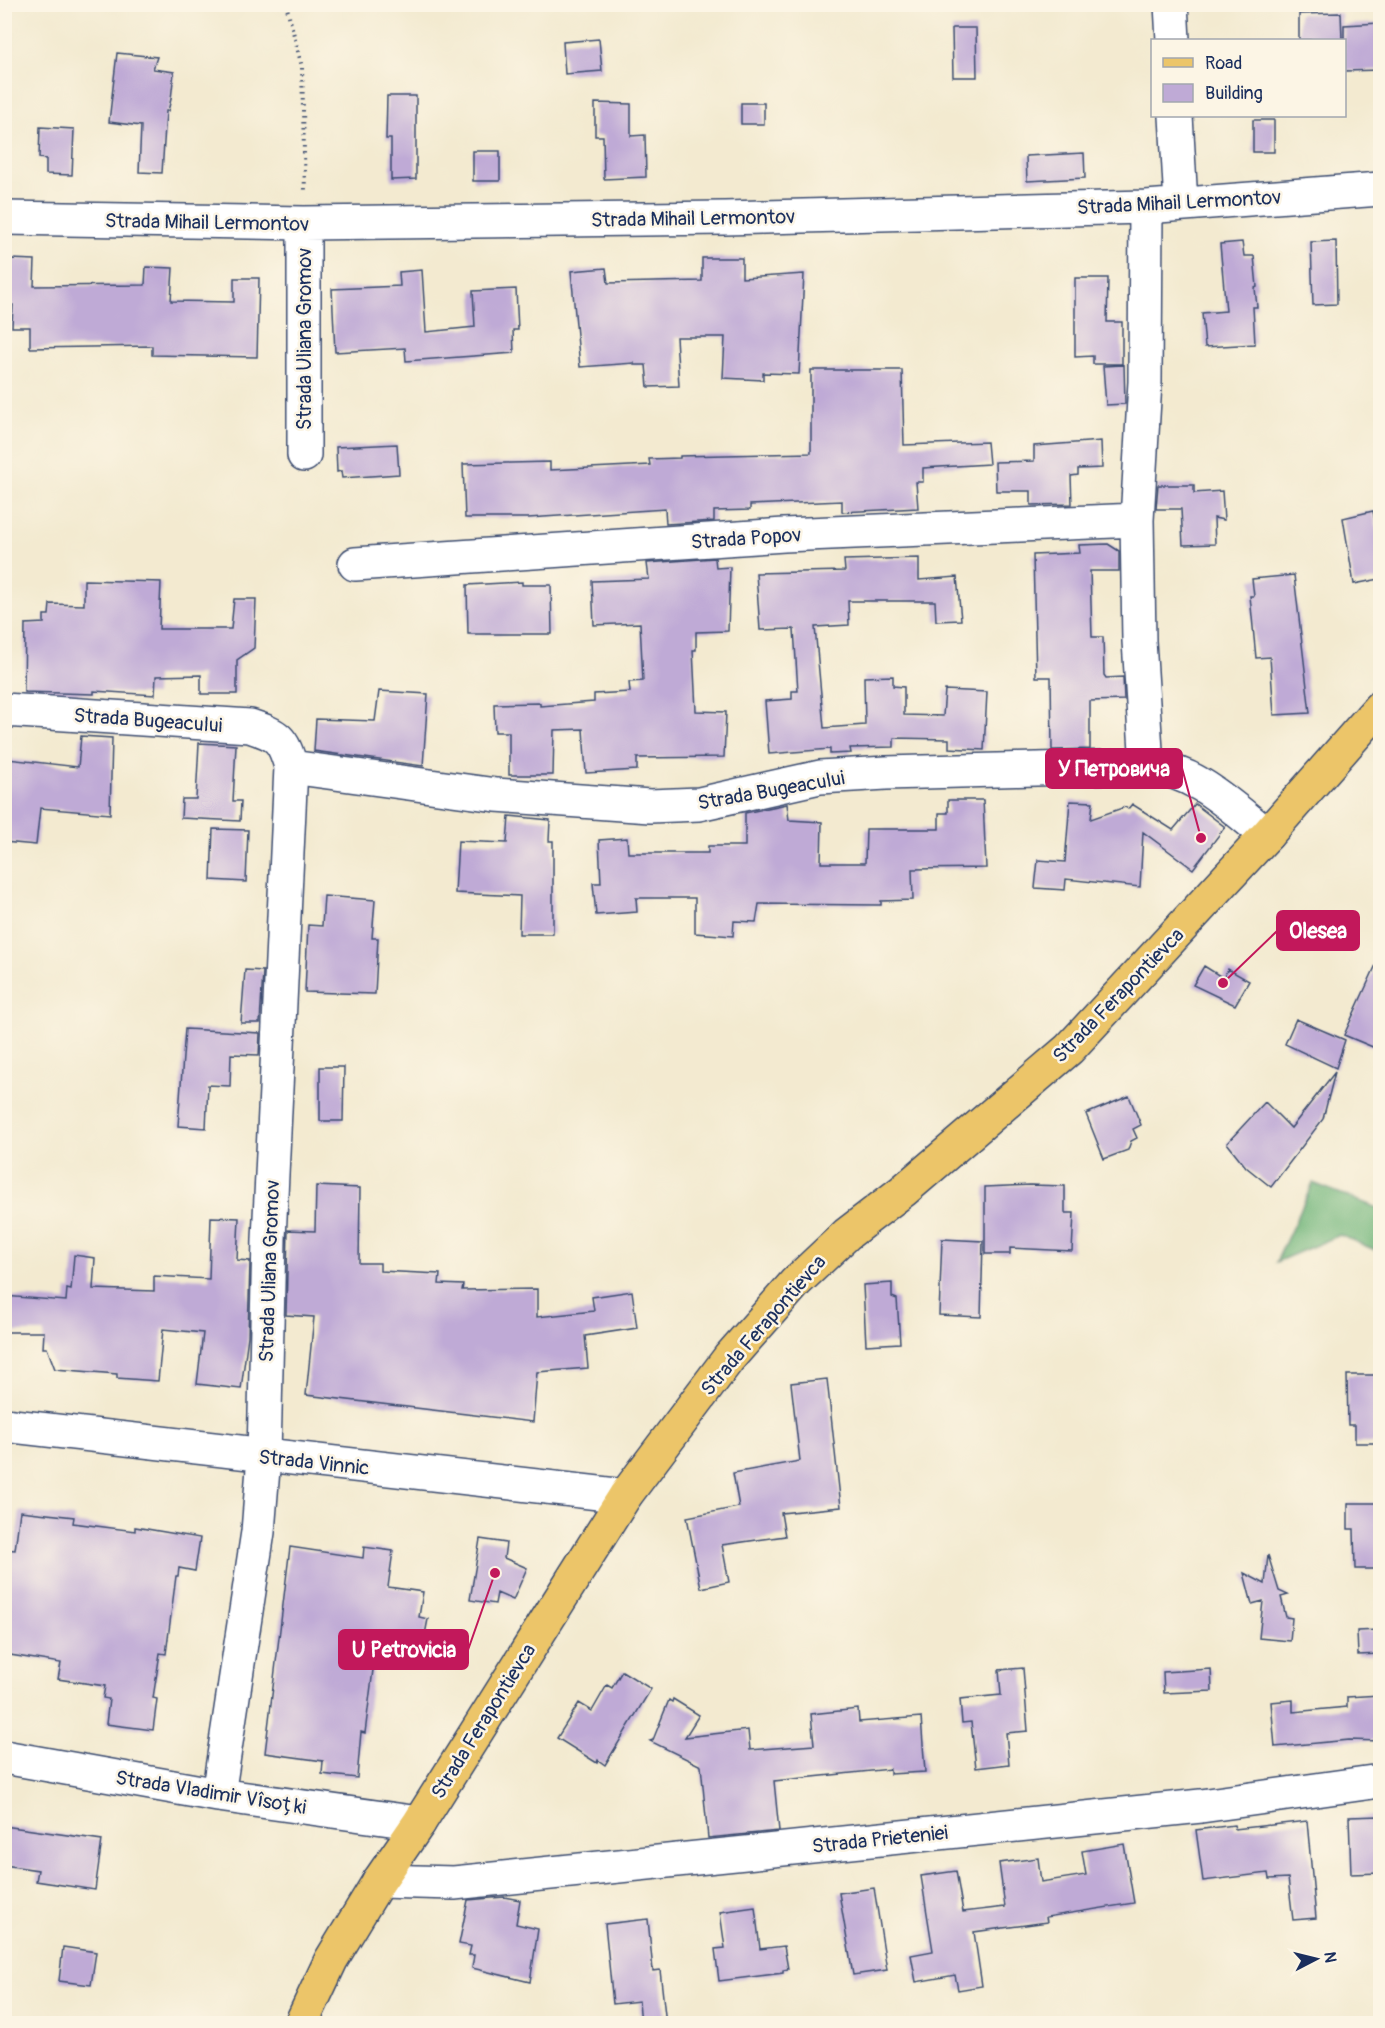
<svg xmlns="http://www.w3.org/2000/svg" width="1385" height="2028" font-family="Pangolin,sans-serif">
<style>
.forest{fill:#72b67a;stroke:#46726c;stroke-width:1.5}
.building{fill:#bfaad6}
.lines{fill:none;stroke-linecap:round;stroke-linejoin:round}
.minor-casing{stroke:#3b4b6f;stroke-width:36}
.major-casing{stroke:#3b4b6f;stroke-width:36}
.path{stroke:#3b4b6f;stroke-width:4;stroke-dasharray:1.5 4.5;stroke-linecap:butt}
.minor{stroke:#fff;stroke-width:33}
.major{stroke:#ecc569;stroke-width:33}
.labels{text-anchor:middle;stroke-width:5;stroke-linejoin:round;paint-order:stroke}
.street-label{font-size:20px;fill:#1b2f5e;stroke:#fcf5e5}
.leader{fill:none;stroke:#c2185b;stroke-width:2}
.callout-dot{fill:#c2185b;stroke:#fcf5e5;stroke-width:2}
.callout{fill:#c2185b;stroke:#c2185b;stroke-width:2}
.callout-label{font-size:21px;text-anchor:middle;font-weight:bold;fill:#fff}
</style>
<rect width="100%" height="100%" fill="#fcf5e5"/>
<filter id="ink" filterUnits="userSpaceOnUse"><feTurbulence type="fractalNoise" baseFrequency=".0167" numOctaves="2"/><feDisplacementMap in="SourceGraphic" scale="12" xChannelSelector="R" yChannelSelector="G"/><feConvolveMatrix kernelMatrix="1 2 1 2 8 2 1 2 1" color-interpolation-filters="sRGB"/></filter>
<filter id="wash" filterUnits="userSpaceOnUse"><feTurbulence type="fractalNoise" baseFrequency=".008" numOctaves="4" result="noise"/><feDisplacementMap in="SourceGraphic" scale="24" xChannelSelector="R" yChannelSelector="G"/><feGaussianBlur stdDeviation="1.35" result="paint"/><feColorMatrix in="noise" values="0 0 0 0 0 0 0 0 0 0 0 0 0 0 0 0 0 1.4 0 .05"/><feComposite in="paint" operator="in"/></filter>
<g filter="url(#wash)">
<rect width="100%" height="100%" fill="#f3ead0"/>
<path class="forest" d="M 1313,1183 L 1380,1209 L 1380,1252 L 1340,1235 L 1276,1262 Z"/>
<g id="blocks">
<path class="building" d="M 1341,13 L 1342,40 L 1299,40 L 1299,14 Z
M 1380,23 L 1380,70 L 1344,71 L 1344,25 Z
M 952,28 L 976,28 L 977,77 L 953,77 Z
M 599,39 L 602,71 L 565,74 L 563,42 Z
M 117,53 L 157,57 L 153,69 L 174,72 L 171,99 L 168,111 L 166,111 L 162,173 L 139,172 L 141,126 L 109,122 Z
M 387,96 L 416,96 L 416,179 L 391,180 L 391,139 L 386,139 Z
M 595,103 L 631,104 L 631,136 L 645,135 L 646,177 L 604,179 L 603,136 L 595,136 Z
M 741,103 L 764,103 L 764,124 L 741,124 Z
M 1253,120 L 1274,120 L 1274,152 L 1253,152 Z
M 40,127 L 74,129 L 72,175 L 46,174 L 46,159 L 39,158 Z
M 473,151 L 500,151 L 500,181 L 473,181 Z
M 1084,153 L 1085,178 L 1027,181 L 1026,156 Z
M 1336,241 L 1337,304 L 1313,305 L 1311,242 Z
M 1242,242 L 1244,256 L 1254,256 L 1257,287 L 1255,288 L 1257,307 L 1253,307 L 1255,344 L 1205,347 L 1202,313 L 1226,311 L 1220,244 Z
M 702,258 L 742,258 L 742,278 L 804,274 L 799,374 L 763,373 L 763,380 L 723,378 L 725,337 L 676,337 L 679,386 L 648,387 L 646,365 L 634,365 L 634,363 L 580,367 L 571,271 L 606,268 L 608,283 L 702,281 Z
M 11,259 L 35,260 L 34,286 L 145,285 L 146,267 L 173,268 L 171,301 L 234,302 L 234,278 L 259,278 L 257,357 L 152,355 L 152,346 L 30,348 L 30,327 L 12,327 L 13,305 L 9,305 Z
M 422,270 L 426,332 L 475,327 L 473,291 L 516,289 L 518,330 L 513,330 L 514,353 L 406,361 L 405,348 L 335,352 L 332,289 L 400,286 L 399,272 Z
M 1075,278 L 1108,278 L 1107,322 L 1122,322 L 1122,364 L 1093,364 L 1093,356 L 1075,357 Z
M 1124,365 L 1125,404 L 1106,405 L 1103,366 Z
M 811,370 L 902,370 L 904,445 L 987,442 L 989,464 L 923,468 L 923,482 L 916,482 L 918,508 L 842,512 L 842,501 L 750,505 L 750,510 L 714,511 L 714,521 L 666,524 L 665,509 L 528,518 L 465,518 L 463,464 L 550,462 L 550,470 L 650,465 L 649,459 L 680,458 L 680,456 L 811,453 Z
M 1101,441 L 1102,468 L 1078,469 L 1078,475 L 1071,476 L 1072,504 L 1031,505 L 1031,491 L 996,491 L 995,462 L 1034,461 L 1034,446 Z
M 397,444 L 399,474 L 342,478 L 341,471 L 337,472 L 336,447 Z
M 1158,485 L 1194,485 L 1194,493 L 1222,491 L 1224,520 L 1214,518 L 1215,544 L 1183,545 L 1181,509 L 1156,509 Z
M 1373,511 L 1380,543 L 1380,579 L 1354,584 L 1343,518 Z
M 1108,544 L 1119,551 L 1119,571 L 1090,571 L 1092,637 L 1103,637 L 1104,675 L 1106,678 L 1123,677 L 1124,700 L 1090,701 L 1090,749 L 1052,750 L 1051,677 L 1036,677 L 1033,555 L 1080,553 L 1079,545 Z
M 715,558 L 716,568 L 730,567 L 728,631 L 696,632 L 696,650 L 693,650 L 696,711 L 726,712 L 724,757 L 637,758 L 637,770 L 586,773 L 583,729 L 554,730 L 553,775 L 509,775 L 509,732 L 495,732 L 494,704 L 540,703 L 540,706 L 594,702 L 594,694 L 630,692 L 629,682 L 643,681 L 640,623 L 594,625 L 592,581 L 649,579 L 647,563 Z
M 919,558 L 919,580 L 957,577 L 961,620 L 936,621 L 935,601 L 848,601 L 849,625 L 815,627 L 824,728 L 865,725 L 864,677 L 893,676 L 893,686 L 904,687 L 904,715 L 943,716 L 945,690 L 987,692 L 984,750 L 949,748 L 949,739 L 894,738 L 894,747 L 850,748 L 851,753 L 830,754 L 830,749 L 769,754 L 765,701 L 792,699 L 792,691 L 798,691 L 794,629 L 760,630 L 756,573 L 845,571 L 844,560 Z
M 1294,575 L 1310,713 L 1274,715 L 1270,657 L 1256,658 L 1250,596 L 1254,596 L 1252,579 Z
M 84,580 L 161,582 L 159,629 L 231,629 L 234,599 L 256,599 L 254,648 L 237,660 L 237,694 L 201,694 L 201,675 L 156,676 L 155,695 L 94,691 L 94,694 L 24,692 L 25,624 L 44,623 L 44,615 L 49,615 L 50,604 L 84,605 Z
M 522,582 L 522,585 L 551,585 L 552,634 L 468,634 L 467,585 Z
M 379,691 L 428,694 L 423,766 L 314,751 L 316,719 L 375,721 Z
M 81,736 L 112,738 L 110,814 L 40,808 L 36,845 L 4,842 L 8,759 L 78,767 Z
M 199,743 L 236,745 L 233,801 L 241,801 L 240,821 L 181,818 L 182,799 L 196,799 Z
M 948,800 L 983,800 L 986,868 L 912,869 L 913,900 L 881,901 L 881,905 L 759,904 L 756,922 L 734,921 L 733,936 L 695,933 L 695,898 L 636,898 L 637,912 L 596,915 L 593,883 L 601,883 L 599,840 L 627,838 L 628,853 L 708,853 L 708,846 L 745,846 L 745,813 L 787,804 L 789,820 L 822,822 L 821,863 L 865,863 L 866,829 L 939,829 L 939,813 L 948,813 Z
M 1070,801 L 1093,802 L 1091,819 L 1125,807 L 1128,809 L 1132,804 L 1173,830 L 1195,804 L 1225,827 L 1193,869 L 1143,832 L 1140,887 L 1066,879 L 1065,890 L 1035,888 L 1038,860 L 1065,862 Z
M 509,816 L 550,820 L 549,841 L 553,841 L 553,934 L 519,934 L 520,896 L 455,893 L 458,841 L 507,843 Z
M 213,829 L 248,830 L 246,882 L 211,880 Z
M 324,896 L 375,900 L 372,938 L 378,938 L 375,994 L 305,992 L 308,925 L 322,926 Z
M 1380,956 L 1380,1050 L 1344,1035 Z
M 1204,966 L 1223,978 L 1228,969 L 1249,981 L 1235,1005 L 1193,985 Z
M 245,970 L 263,971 L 260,1023 L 241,1023 Z
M 1296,1019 L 1345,1040 L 1336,1068 L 1285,1044 Z
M 185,1029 L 260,1033 L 259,1055 L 231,1054 L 230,1086 L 208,1085 L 206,1128 L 178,1126 Z
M 320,1067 L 344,1067 L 343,1121 L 320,1121 Z
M 1335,1072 L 1323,1119 L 1271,1187 L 1246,1167 L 1227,1143 L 1265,1102 L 1291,1128 Z
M 1129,1096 L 1141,1125 L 1133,1129 L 1137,1138 L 1131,1141 L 1128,1150 L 1104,1159 L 1086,1114 Z
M 1030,1185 L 1065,1186 L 1065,1213 L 1074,1213 L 1072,1251 L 1010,1248 L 1010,1254 L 985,1254 L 985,1187 Z
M 316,1186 L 360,1188 L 359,1263 L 380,1263 L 380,1271 L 440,1274 L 439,1284 L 463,1285 L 462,1290 L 537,1289 L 537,1317 L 594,1311 L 592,1297 L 632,1291 L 637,1328 L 585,1336 L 588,1368 L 537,1372 L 533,1422 L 306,1395 L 314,1317 L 286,1315 L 288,1230 L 315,1231 Z
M 211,1217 L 239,1218 L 237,1260 L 250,1261 L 248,1336 L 241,1389 L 197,1384 L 203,1333 L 163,1329 L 158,1381 L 117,1378 L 117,1374 L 55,1369 L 47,1348 L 43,1348 L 44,1332 L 4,1332 L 4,1296 L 66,1301 L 67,1289 L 71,1290 L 74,1255 L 95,1258 L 93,1289 L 154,1291 L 154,1276 L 209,1279 Z
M 942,1239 L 983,1241 L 981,1317 L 939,1315 Z
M 892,1283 L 892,1297 L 897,1299 L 900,1343 L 866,1345 L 863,1285 Z
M 1347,1375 L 1380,1375 L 1380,1443 L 1355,1443 L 1355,1425 L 1348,1425 Z
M 827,1379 L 841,1507 L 781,1513 L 785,1536 L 722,1545 L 729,1582 L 701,1588 L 687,1517 L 739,1507 L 733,1473 L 800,1461 L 791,1383 Z
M 1348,1503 L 1380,1503 L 1380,1569 L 1355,1569 L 1354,1529 L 1348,1529 Z
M 20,1511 L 74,1517 L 73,1523 L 135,1531 L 135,1527 L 200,1538 L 195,1571 L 179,1568 L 178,1576 L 176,1576 L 166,1654 L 160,1653 L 153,1698 L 157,1699 L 153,1730 L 106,1724 L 109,1699 L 103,1698 L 105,1686 L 58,1679 L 61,1663 L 4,1654 L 4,1549 L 15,1550 Z
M 480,1539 L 506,1543 L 504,1558 L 527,1568 L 513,1600 L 497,1593 L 495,1604 L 470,1600 Z
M 290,1547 L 363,1558 L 364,1547 L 393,1551 L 388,1587 L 423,1592 L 419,1617 L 428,1619 L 424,1640 L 384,1633 L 379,1663 L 374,1662 L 365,1733 L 361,1732 L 357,1778 L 322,1774 L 323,1761 L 265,1753 Z
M 1268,1555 L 1279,1591 L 1288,1595 L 1281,1597 L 1286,1617 L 1292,1618 L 1290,1641 L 1259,1638 L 1263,1601 L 1252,1604 L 1244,1573 L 1265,1584 Z
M 1380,1630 L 1380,1654 L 1358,1655 L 1357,1631 Z
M 1023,1668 L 1028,1731 L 1006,1733 L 1009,1764 L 976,1768 L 971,1722 L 962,1723 L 960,1699 L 1001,1695 L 999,1670 Z
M 1211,1669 L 1212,1691 L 1164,1693 L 1163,1672 Z
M 622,1671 L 651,1689 L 605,1765 L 598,1760 L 597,1763 L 557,1738 L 579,1703 L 592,1711 L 607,1685 L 612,1688 Z
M 1380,1695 L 1380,1741 L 1349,1740 L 1275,1747 L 1271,1702 L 1293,1700 L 1293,1712 L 1347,1707 L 1347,1697 Z
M 673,1699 L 699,1715 L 685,1737 L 748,1730 L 750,1750 L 814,1745 L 811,1714 L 858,1709 L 859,1722 L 921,1717 L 925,1772 L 890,1774 L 890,1769 L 774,1781 L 779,1831 L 708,1838 L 701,1766 L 650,1741 L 653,1740 L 669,1700 L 672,1702 Z
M 1380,1816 L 1380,1873 L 1351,1874 L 1349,1817 Z
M 1307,1821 L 1316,1918 L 1293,1920 L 1288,1878 L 1269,1879 L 1268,1873 L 1203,1881 L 1196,1830 L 1234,1825 L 1235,1829 Z
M 4,1826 L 102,1840 L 95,1890 L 36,1881 L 38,1870 L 4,1865 Z
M 1124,1844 L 1134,1903 L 1046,1917 L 1047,1922 L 974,1932 L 982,1986 L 958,1990 L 955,1975 L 916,1982 L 911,1955 L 933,1951 L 921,1876 L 956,1871 L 963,1912 L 1005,1907 L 999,1863 L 1038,1858 L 1041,1882 L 1086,1875 L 1082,1851 Z
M 874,1888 L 887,1970 L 853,1975 L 839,1893 Z
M 504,1897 L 520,1900 L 516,1924 L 538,1929 L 530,1982 L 472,1968 L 474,1955 L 469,1955 L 471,1946 L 459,1944 L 468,1900 Z
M 755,1907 L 760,1949 L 784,1946 L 788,1969 L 783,1970 L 783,1973 L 719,1981 L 715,1949 L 725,1948 L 720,1912 Z
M 648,1919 L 653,1971 L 660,1970 L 666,2024 L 641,2024 L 639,2001 L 613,2004 L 605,1924 Z
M 63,1947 L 96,1952 L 91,1985 L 59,1981 Z"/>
</g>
</g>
<g filter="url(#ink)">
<use href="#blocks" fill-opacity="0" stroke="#3b4b6f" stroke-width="1.5"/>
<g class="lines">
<g class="minor-casing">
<path id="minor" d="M 1171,4 L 1173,40
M 1176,116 L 1181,204
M 1146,207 L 1145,382 L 1137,520 L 1139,641 L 1147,766
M 4,218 L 304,223 L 725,218 L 1146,207 L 1380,189
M 304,223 L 304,455
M 355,564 L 784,535 L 1137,520
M 4,710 L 250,726 C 278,735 283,738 291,767 L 269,1239 L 264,1456 L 258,1532 L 218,1795
M 291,767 L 496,795 L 650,806 L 699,804 L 820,777 L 886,773 L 1147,766 C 1196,771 1229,805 1267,835
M 4,1425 L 625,1496
M 4,1757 L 218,1795 L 419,1823
M 379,1881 L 454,1883 L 1201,1806 L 1380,1781"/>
</g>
<g class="major-casing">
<path id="major" d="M 301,2024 L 331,1960 L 379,1881 L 419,1823 L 625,1496 L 729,1358 L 796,1282 L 847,1234 L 903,1191 L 1069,1049 L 1267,835 L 1380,707"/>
</g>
<path class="path" d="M 286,4 L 302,67 L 305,194"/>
<use href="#minor" class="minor"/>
<use href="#major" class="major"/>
</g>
</g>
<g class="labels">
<g class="street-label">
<text transform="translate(1179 202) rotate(-3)" y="7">Strada Mihail Lermontov</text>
<text transform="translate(693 218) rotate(-1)" y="7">Strada Mihail Lermontov</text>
<text transform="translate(207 222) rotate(1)" y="7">Strada Mihail Lermontov</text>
<text transform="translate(304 339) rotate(-90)" y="7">Strada Uliana Gromov</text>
<text transform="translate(746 538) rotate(-4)" y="7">Strada Popov</text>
<text transform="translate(148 720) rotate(4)" y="7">Strada Bugeacului</text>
<text transform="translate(771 790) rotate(-10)" y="7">Strada Bugeacului</text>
<text transform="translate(1118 995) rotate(-46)" y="7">Strada Ferapontievca</text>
<text transform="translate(269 1271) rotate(-88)" y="7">Strada Uliana Gromov</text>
<text transform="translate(763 1325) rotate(-49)" y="7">Strada Ferapontievca</text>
<text transform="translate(314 1462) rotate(6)" y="7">Strada Vinnic</text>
<text transform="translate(483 1721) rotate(-58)" y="7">Strada Ferapontievca</text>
<text transform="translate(211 1792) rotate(9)" y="7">Strada Vladimir Vîsoțki</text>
<text transform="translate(880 1839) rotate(-6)" y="7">Strada Prieteniei</text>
</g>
</g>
<path class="leader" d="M1201 838L1182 768M1223 983L1277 931M495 1573L468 1650"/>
<g class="callout-dot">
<circle cx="1201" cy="838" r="6"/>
<circle cx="1223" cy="983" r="6"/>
<circle cx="495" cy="1573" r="6"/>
</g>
<g class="callout">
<rect x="1046" y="749" width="136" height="39" rx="6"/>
<rect x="1277" y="911" width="82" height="39" rx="6"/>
<rect x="339" y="1630" width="129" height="39" rx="6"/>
</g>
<g class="callout-label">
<text x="1114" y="776">У Петровича</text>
<text x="1318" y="938">Olesea</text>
<text x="404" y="1657">U Petrovicia</text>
</g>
<rect width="1385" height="2028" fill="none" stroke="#fcf5e5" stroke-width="24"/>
<rect x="1151" y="39" width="195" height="78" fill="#fcf5e5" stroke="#a2a6af" stroke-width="1.5"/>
<rect x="1163" y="58" width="30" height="9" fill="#ecc569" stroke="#a2a6af" stroke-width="1.5"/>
<text x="1205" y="69" font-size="18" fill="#1b2f5e">Road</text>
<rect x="1163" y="84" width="30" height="18" fill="#bfaad6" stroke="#a2a6af" stroke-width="1.5"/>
<text x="1205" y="99" font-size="18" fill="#1b2f5e">Building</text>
<g transform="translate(1316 1959) rotate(83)" stroke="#fcf5e5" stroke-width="4.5" paint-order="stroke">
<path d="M0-4.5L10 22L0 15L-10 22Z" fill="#1b2f5e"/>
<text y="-9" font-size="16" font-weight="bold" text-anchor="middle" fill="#1b2f5e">N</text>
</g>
</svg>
